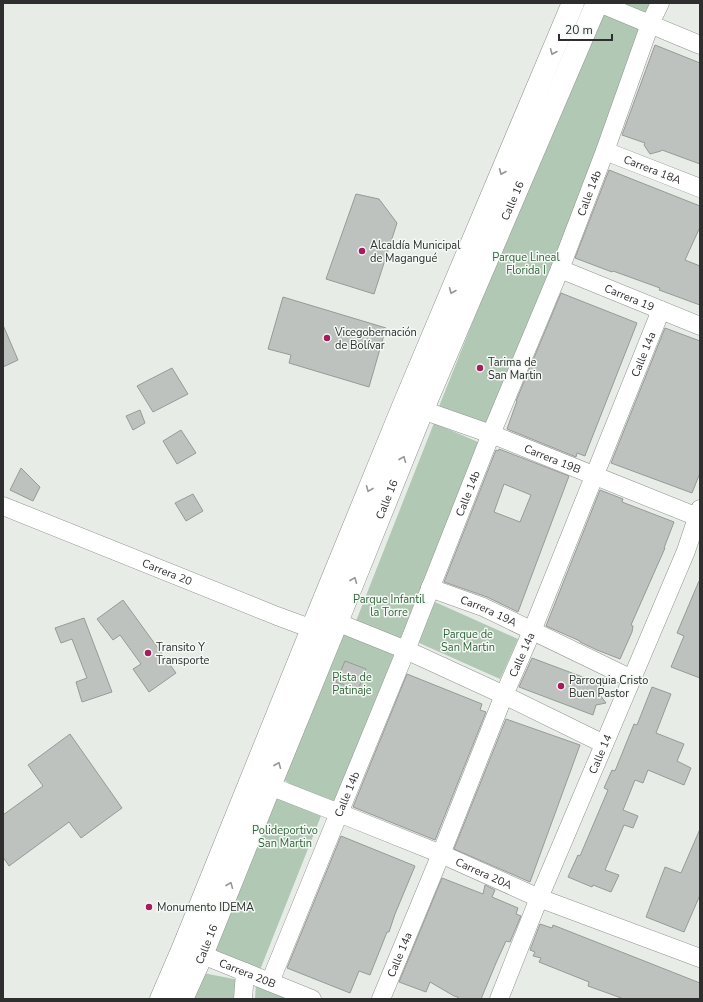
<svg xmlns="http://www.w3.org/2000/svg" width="703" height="1002" font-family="'Nunito Sans',sans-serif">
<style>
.green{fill:#b1c8b4}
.building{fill:#bec2be;stroke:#969b97;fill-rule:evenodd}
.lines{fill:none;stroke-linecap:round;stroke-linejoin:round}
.street-casing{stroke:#909591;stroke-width:19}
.highway-casing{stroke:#909591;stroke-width:23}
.street{stroke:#fff;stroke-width:18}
.highway{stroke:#fff;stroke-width:22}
.oneway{stroke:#969696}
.poi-dot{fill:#a81c5e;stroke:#f4f9f5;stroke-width:1.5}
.labels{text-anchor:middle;stroke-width:3;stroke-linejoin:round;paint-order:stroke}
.street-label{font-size:11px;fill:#2d2e2d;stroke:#f4f9f5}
.poi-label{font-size:11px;fill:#2d2e2d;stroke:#f4f9f5;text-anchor:start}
.park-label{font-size:11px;fill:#32653c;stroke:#f4f9f5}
</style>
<rect width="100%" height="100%" fill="#e7ece7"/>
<path class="green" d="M 600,3 L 658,3 L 489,427 L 438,409 Z
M 434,423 L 478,442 L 403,640 L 356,621 Z
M 435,602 L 518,639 L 500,679 L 417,642 Z
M 337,629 L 401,655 L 338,804 L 296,788 L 277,775 Z
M 272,795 L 321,816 L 260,970 L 211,954 Z
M 198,972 L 239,980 L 237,999 L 186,999 Z
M 256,984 L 294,999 L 255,999 Z"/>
<path class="building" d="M 655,45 L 700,63 L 700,164 L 662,150 L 661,151 L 650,154 L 644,145 L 645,143 L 622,135 Z
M 609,170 L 700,206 L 700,227 L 685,260 L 700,266 L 700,305 L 659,290 L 660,288 L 613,271 L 612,272 L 575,258 Z
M 356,194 L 379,199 L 397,223 L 374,294 L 326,279 Z
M 561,293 L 637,323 L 586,453 L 585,456 L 577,453 L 576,457 L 507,429 L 517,401 L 516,401 Z
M 283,297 L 386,328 L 369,387 L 289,363 L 291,355 L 268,349 Z
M 3,325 L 18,360 L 3,367 Z
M 665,328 L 700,341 L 700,473 L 692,493 L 611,463 Z
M 172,368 L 188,394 L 153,412 L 137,386 Z
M 140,410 L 145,423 L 133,430 L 126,416 Z
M 181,430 L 196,453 L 177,464 L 163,441 Z
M 499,449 L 569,476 L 518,612 L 487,597 L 444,582 L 496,450 L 498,451 ZM 504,484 L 531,495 L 520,522 L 494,512 Z
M 21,468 L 40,487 L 33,501 L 10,490 Z
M 600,490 L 623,499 L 622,502 L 674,522 L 664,548 L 665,548 L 631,625 L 633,626 L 632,632 L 620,659 L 597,650 L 580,642 L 580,641 L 546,626 Z
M 193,494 L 203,511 L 186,521 L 175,503 Z
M 699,581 L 700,581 L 700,678 L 671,667 L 684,636 L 677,633 Z
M 123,600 L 176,673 L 149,692 L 133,669 L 141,664 L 120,635 L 113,640 L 97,619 Z
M 84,618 L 112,692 L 82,702 L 76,682 L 87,678 L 72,639 L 61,643 L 55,628 Z
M 532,658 L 604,685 L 600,695 L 606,703 L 596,705 L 593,715 L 519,687 Z
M 345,661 L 366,669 L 358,690 L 336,682 Z
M 407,674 L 482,704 L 480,710 L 486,712 L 435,840 L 353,807 Z
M 652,687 L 671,694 L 656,733 L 684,744 L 677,761 L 691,768 L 684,785 L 648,770 L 643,783 L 635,780 L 623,810 L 638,816 L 633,828 L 624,825 L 605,870 L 619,875 L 611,892 L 593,885 L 592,887 L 568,877 L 578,855 L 580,856 L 608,790 L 604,788 L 612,770 L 615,771 L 634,724 L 637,725 Z
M 506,719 L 580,745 L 530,882 L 454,849 Z
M 70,734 L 122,808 L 81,838 L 69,822 L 9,866 L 3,857 L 3,815 L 43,786 L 28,765 Z
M 700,829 L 700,895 L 684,932 L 646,917 L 665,867 L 681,873 Z
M 341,836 L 415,866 L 395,914 L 389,932 L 387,932 L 370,975 L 359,971 L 350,993 L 287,968 Z
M 442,878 L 483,894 L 485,885 L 495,890 L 492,897 L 518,908 L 516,914 L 521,916 L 510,942 L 506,941 L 496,963 L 481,999 L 457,999 L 458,997 L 454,996 L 430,982 L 426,992 L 399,982 Z
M 540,924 L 552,928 L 553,925 L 700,983 L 700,999 L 624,999 L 588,986 L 589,982 L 539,962 L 541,958 L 533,956 L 535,952 L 530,950 Z"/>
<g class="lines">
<g class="street-casing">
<g id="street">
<path d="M 599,3 L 700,45"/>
<path id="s1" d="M 605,151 L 700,188"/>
<path id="s2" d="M 560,269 L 700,326"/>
<path id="s3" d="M 411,406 L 491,434 L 700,518"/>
<path id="s4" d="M 3,506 L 277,616 L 323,633"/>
<path id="s5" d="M 430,588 L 483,607 L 632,679"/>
<path d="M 324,617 L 406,650 L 504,695 L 604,744"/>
<path id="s6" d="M 270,786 L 339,813 L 441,854 L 539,898 L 700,958"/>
<path id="s7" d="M 190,950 L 312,999"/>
<path id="s8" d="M 270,982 L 339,813 L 406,650 L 491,434 L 560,269 L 605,151 L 650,24 L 660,3"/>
<path d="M 243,999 L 245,972"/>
<path id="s9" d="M 381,999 L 441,854 L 504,695 L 532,631 L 661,310"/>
<path id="s10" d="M 499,999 L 539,898 L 686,551 L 700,509"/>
</g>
</g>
<g class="highway-casing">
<g id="highway">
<path d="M 161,999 L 183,948 L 318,614 L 404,404 L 573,3"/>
<path id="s11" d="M 182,999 L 202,955 L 270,786 L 337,622 L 423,409 L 597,3"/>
</g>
</g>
<use href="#street" class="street"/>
<use href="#highway" class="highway"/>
</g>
<defs><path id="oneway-chevron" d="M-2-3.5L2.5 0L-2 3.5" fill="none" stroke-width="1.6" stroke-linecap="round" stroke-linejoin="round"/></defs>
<g class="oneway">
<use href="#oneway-chevron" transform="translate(553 52) rotate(113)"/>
<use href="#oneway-chevron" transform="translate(502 172) rotate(113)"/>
<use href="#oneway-chevron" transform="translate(452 291) rotate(113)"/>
<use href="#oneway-chevron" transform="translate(403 459) rotate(-68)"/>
<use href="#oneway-chevron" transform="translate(369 489) rotate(112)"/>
<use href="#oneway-chevron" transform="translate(354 580) rotate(-68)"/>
<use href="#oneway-chevron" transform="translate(278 765) rotate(-68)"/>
<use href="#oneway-chevron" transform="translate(230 885) rotate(-68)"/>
</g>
<g class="poi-dot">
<circle cx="362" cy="251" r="4"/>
<circle cx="327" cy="338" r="4"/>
<circle cx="480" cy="368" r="4"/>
<circle cx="148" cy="653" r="4"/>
<circle cx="561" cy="686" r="4"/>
<circle cx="149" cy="907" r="4"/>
</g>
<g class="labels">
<g class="street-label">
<text dy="4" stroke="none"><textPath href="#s1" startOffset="51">Carrera 18A</textPath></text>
<text dy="4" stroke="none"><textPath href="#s8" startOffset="851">Calle 14b</textPath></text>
<text dy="4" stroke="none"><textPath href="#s11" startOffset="864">Calle 16</textPath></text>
<text dy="4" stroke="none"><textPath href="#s2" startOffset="75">Carrera 19</textPath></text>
<text dy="4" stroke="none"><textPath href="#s9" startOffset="696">Calle 14a</textPath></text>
<text dy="4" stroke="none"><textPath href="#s3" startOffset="151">Carrera 19B</textPath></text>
<text dy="4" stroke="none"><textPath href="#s8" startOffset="527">Calle 14b</textPath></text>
<text dy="4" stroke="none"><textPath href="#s11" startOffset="540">Calle 16</textPath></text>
<text dy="4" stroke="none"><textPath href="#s4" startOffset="177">Carrera 20</textPath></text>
<text dy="4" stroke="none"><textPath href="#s5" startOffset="63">Carrera 19A</textPath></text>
<text dy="4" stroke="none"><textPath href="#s9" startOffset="372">Calle 14a</textPath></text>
<text dy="4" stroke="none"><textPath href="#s10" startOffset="265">Calle 14</textPath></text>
<text dy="4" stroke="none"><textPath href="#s8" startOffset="203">Calle 14b</textPath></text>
<text dy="4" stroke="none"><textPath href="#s6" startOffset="231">Carrera 20A</textPath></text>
<text dy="4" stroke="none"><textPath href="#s11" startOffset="60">Calle 16</textPath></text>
<text dy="4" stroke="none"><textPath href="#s9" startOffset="48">Calle 14a</textPath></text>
<text dy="4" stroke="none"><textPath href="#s7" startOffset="62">Carrera 20B</textPath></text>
</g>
<g class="poi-label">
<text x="370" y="249">Alcaldía Municipal<tspan x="370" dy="13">de Magangué</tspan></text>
<text x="335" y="336">Vicegobernación<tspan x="335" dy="13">de Bolívar</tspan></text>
<text x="488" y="366">Tarima de<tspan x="488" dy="13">San Martin</tspan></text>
<text x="156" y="651">Transito Y<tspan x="156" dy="13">Transporte</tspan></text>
<text x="569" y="684">Parroquia Cristo<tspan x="569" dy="13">Buen Pastor</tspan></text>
<text x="157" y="911">Monumento IDEMA</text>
</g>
<g class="park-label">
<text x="526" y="261">Parque Lineal<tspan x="526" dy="13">Florida I</tspan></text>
<text x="389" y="603">Parque Infantil<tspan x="389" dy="13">la Torre</tspan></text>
<text x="468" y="638">Parque de<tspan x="468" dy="13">San Martin</tspan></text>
<text x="352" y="681">Pista de<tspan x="352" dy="13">Patinaje</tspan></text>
<text x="285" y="834">Polideportivo<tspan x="285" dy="13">San Martin</tspan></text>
</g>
</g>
<rect width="703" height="1002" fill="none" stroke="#2d2e2d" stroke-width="8"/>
<path d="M559 34v6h53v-6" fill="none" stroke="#2d2e2d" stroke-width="2"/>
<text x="565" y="34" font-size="12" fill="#2d2e2d" stroke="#f4f9f5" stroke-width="3" paint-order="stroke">20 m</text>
</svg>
